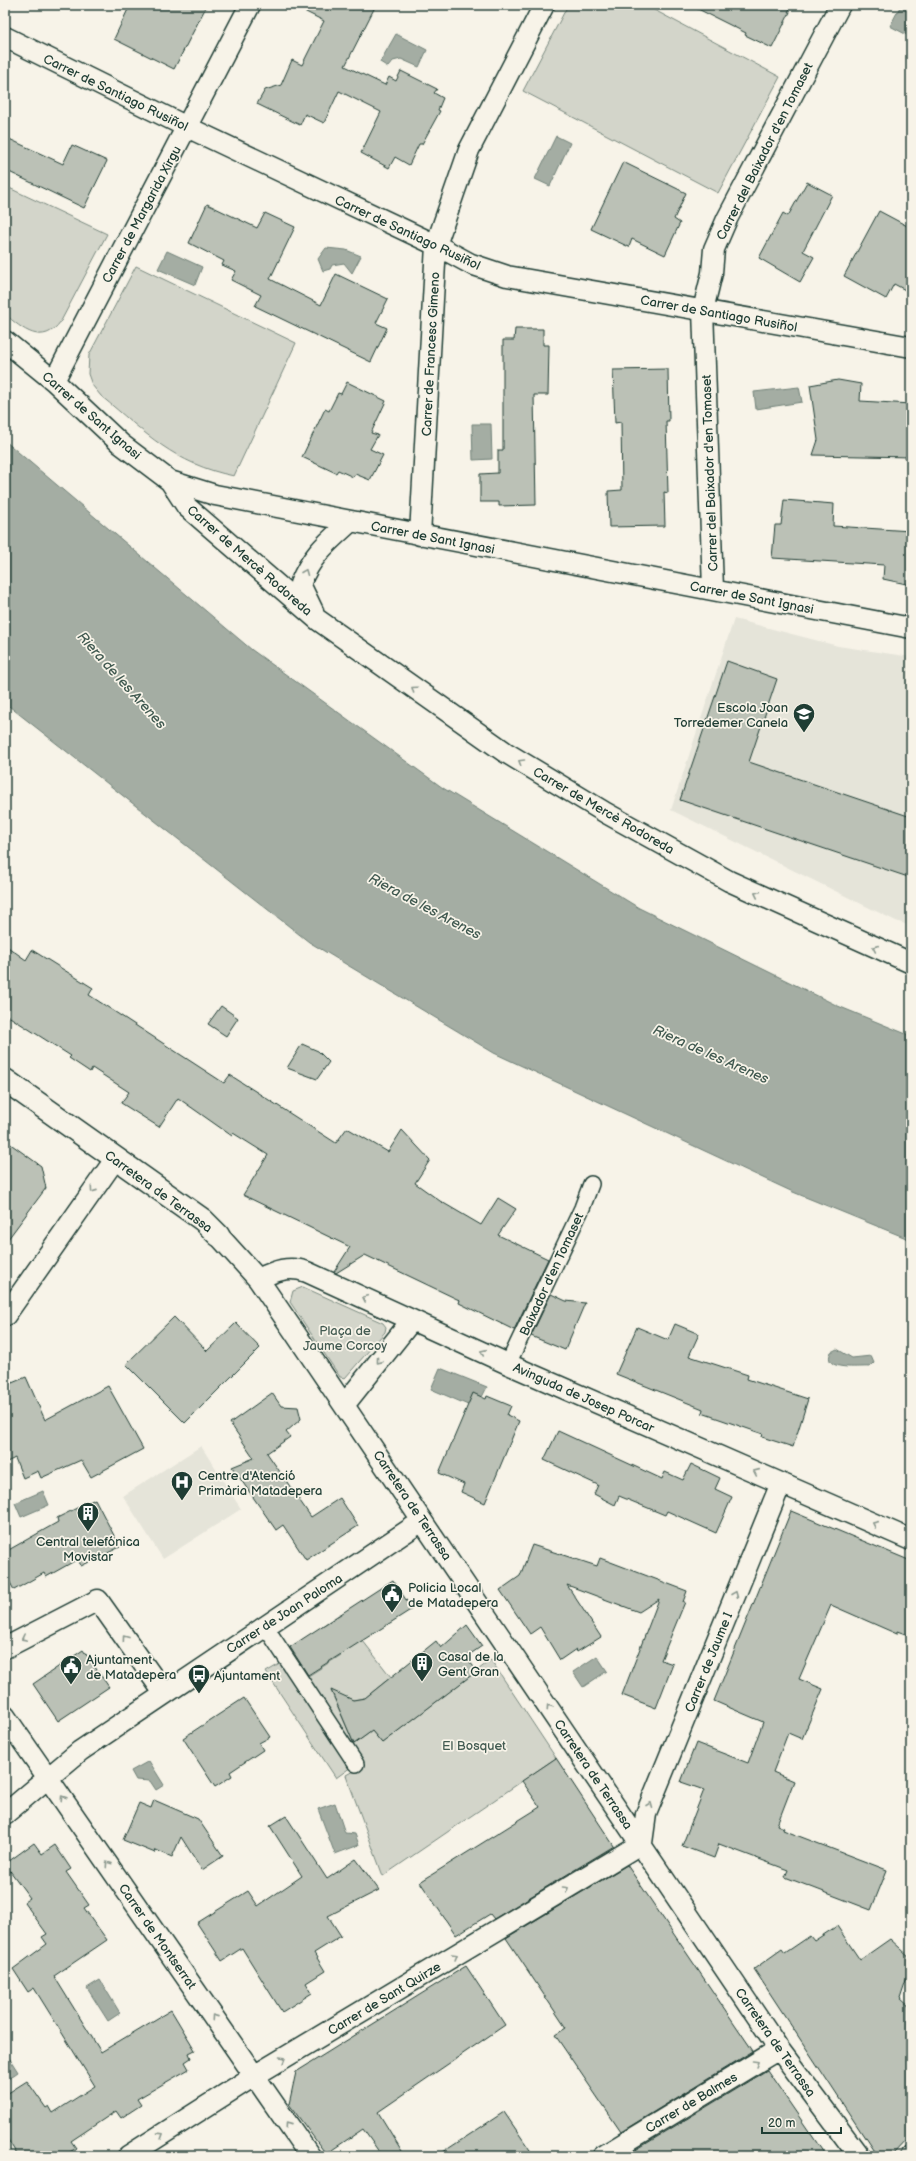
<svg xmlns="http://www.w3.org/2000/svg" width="916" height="2161" font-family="'Balsamiq Sans',sans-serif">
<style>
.built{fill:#e5e4d9}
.green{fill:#d3d5ca;stroke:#79897f}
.water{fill:#a4ada3;stroke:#6f8077}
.building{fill:#bbc1b6;stroke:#1f3d34}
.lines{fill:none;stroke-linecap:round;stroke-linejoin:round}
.pedestrian-casing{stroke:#1f3d34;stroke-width:18}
.minor-casing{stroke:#1f3d34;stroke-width:23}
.tertiary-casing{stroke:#1f3d34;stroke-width:25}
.pedestrian{stroke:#f7f3e8;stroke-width:15}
.minor{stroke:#f7f3e8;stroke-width:20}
.tertiary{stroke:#f7f3e8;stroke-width:22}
.oneway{stroke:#8b988e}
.labels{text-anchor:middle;stroke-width:3.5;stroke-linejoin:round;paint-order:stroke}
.street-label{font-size:13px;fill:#1f3d34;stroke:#f7f3e8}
.poi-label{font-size:13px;fill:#1f3d34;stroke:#f7f3e8;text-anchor:start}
.park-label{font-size:13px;fill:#435b52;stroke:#f7f3e8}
.water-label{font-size:14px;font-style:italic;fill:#405950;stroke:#f7f3e8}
</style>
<rect width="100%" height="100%" fill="#f7f3e8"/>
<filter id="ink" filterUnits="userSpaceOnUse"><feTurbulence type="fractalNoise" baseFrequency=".025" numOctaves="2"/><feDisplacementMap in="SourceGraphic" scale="8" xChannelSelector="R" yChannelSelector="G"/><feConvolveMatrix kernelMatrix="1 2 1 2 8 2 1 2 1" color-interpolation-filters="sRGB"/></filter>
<g filter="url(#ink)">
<path class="built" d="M 734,619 L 838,646 L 911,657 L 911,926 L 896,921 L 671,810 Z
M 201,1446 L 241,1509 L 163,1559 L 123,1496 Z"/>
<path class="green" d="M 568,5 L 645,5 L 780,77 L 718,193 L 523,91 Z
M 5,186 L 107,234 L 61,321 C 43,347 22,329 5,314 Z
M 136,266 L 296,343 L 234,476 C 174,464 146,433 101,396 L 92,385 L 88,374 L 89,355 Z
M 303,1287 L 383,1323 L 386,1327 L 385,1332 L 345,1378 L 340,1377 L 290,1302 L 293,1291 Z
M 340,1614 L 359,1643 L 363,1641 L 391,1677 L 365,1698 L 353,1700 L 331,1691 L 354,1744 L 372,1731 L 382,1743 L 491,1660 L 556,1758 L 383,1876 L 346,1775 L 355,1770 L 302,1680 L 341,1655 L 322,1626 Z
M 283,1662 L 351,1767 L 336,1778 L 266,1672 Z"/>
<path class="water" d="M 901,5 L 911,5 L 911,37 L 890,26 Z
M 396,34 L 427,50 L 419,67 L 401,59 L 393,61 L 388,67 L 380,62 Z
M 556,136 L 570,143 L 550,186 L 535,179 Z
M 326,248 L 346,250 L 361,256 L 352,273 L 344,263 L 332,265 L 330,269 L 323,271 L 318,259 Z
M 167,251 L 202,267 L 195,285 L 158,269 Z
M 799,387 L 802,402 L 756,409 L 754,392 Z
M 472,424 L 491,424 L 492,459 L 473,460 Z
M 5,441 L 252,650 L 443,788 L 639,908 L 838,1006 L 911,1036 L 911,1240 L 793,1192 L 494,1053 L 309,942 L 5,703 Z
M 837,1349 L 852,1358 L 871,1356 L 874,1363 L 870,1367 C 861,1366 821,1372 831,1352 Z
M 440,1368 L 487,1387 L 482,1397 L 473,1394 L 468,1405 L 431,1389 Z
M 43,1491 L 49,1505 L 21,1517 L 15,1503 Z
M 597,1656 L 607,1671 L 583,1687 L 573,1672 Z
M 149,1761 L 164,1785 L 156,1790 L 150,1781 L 136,1780 L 131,1771 Z
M 335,1803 L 345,1833 L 355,1834 L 359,1845 L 335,1854 L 318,1809 Z
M 100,1980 L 120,2013 L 108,2021 L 87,1988 Z
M 6,2053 L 18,2072 L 5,2081 L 5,2054 Z"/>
<path class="building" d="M 130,5 L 207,5 L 174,69 L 114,39 Z
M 292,5 L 376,5 L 345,66 L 385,85 L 389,77 L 396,81 L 401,71 L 437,89 L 434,93 L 443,98 L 438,110 L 440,111 L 422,144 L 419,144 L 409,165 L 395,157 L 389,168 L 361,153 L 381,112 L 339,91 L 324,123 L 305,114 L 300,125 L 257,104 L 265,90 L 281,85 L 292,60 L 302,65 L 324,21 Z
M 690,5 L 792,5 L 788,12 L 790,12 L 772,48 L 745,35 L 746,33 Z
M 5,137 L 63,164 L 72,145 L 107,161 L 84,208 L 5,170 Z
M 623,162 L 686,193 L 674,219 L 680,223 L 665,255 L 632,239 L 629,247 L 591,229 Z
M 807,182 L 832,195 L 803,251 L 814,257 L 800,282 L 759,258 L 783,213 L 788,216 Z
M 207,204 L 257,228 L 265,213 L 295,227 L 270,279 L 321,305 L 336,274 L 388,299 L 376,323 L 387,328 L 371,362 L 255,306 L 261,295 L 231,280 L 236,271 L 222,265 L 224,261 L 189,243 Z
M 879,211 L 911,228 L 911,293 L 894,284 L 886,299 L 844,276 Z
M 515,329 L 543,329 L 543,345 L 549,345 L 548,395 L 534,395 L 536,505 L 499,506 L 499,502 L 480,502 L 480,474 L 498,473 L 498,450 L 503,450 L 503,340 L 514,340 Z
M 668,369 L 669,421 L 666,421 L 668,493 L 664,492 L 665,526 L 609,527 L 608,491 L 622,490 L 621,422 L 615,423 L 613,370 Z
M 838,380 L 861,384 L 860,401 L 911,404 L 911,457 L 813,455 L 818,440 L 810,385 Z
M 347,382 L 386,401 L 371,433 L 378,435 L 370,449 L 383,455 L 370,480 L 355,474 L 353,477 L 338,470 L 336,473 L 302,457 L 325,409 L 329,411 L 338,393 L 341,394 Z
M 784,500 L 834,504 L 833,526 L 911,531 L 911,585 L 883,579 L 884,565 L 772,558 L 775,525 L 781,525 Z
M 727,661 L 777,679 L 749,762 L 911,817 L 911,878 L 680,800 Z
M 5,945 L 26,960 L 32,950 L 93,988 L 89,995 L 224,1083 L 230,1075 L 336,1143 L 347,1128 L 388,1152 L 402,1130 L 430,1160 L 415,1183 L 440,1201 L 481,1225 L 498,1198 L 516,1209 L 498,1235 L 548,1259 L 514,1330 L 459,1303 L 460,1300 L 457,1299 L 365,1255 L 336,1273 L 334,1272 L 350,1247 L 243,1195 L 268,1155 L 233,1133 L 232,1136 L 178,1098 L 159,1127 L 121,1103 L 129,1092 L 92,1068 L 90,1072 L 69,1058 L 71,1056 L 5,1014 Z
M 221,1006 L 238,1018 L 226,1036 L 208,1024 Z
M 302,1044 L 318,1051 L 329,1062 L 317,1079 L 287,1068 Z
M 5,1140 L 41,1166 L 46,1188 L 5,1243 Z
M 551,1294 L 566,1301 L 585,1303 L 565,1350 L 531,1336 Z
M 174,1317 L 207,1351 L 236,1323 L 260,1348 L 185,1423 L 126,1364 Z
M 675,1324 L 699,1334 L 689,1356 L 748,1375 L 747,1379 L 808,1399 L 793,1447 L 762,1437 L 763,1434 L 702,1413 L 703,1409 L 616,1374 L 637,1327 L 668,1340 Z
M 26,1377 L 45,1420 L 108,1386 L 143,1449 L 91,1477 L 81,1460 L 41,1478 L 38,1471 L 23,1478 L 15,1458 L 5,1463 L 5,1386 Z
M 272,1393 L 281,1406 L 298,1407 L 301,1419 L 286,1432 L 290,1437 L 267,1453 L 311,1517 L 340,1498 L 358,1526 L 306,1560 L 283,1525 L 276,1530 L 232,1467 L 254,1458 L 230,1423 Z
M 473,1393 L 486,1399 L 487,1396 L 511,1406 L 507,1415 L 519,1421 L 485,1503 L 461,1492 L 464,1484 L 439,1473 Z
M 558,1431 L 662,1479 L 665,1472 L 683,1480 L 691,1464 L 720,1478 L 715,1489 L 732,1497 L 716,1533 L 667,1511 L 665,1515 L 619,1496 L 615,1505 L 594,1494 L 598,1485 L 544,1460 Z
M 95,1499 L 120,1547 L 81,1566 L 78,1559 L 46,1577 L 44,1573 L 14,1590 L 5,1573 L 5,1552 L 58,1522 L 57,1518 Z
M 791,1511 L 911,1561 L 911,1636 L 897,1631 L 897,1634 L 831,1605 L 799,1679 L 823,1689 L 802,1739 L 788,1733 L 773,1772 L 794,1781 L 777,1825 L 784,1828 L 783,1830 L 887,1870 L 871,1910 L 785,1877 L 788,1870 L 719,1844 L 714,1858 L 682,1846 L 704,1790 L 681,1782 L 696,1743 L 748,1763 L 763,1722 L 714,1701 Z
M 532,1545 L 597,1566 L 600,1558 L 687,1591 L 683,1602 L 685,1602 L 661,1660 L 673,1664 L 656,1708 L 622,1695 L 659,1599 L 639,1612 L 567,1585 L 601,1637 L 577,1652 L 576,1649 L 560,1660 L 540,1627 L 530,1634 L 500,1590 L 520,1576 Z
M 393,1580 L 412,1609 L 308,1675 L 290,1647 Z
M 467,1625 L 482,1646 L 466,1657 L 477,1671 L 382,1743 L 372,1731 L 354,1744 L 331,1690 L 353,1700 L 365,1698 L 436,1641 L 441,1648 Z
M 83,1650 L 109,1687 L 58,1721 L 33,1684 Z
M 244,1698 L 270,1737 L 259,1743 L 263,1750 L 230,1772 L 232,1776 L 215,1787 L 183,1738 Z
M 556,1758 L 614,1846 L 494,1919 L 490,1914 L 456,1935 L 420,1882 L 540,1807 L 522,1781 Z
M 154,1800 L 198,1819 L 223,1856 L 202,1870 L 181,1837 L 172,1857 L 156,1850 L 155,1853 L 123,1840 L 139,1803 L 151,1808 Z
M 286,1816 L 327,1879 L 356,1859 L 379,1890 L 328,1916 L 341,1936 L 314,1953 L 325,1971 L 306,1983 L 312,1993 L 282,2012 L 242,1948 L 222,1961 L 197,1923 L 248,1891 L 258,1906 L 302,1876 L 270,1826 Z
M 34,1843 L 42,1854 L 55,1845 L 71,1869 L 66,1872 L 89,1905 L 84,1908 L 107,1940 L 54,1976 L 101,2052 L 171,2010 L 195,2050 L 189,2053 L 191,2058 L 185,2062 L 189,2069 L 137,2099 L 141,2105 L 121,2118 L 116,2111 L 71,2141 L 76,2148 L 64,2156 L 18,2156 L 5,2135 L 5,2095 L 27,2081 L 46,2108 L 49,2106 L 53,2113 L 95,2086 L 34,1988 L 28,1992 L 13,1969 L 47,1944 L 42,1937 L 47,1934 L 24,1902 L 30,1898 L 5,1864 Z
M 627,1865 L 753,2051 L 621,2132 L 555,2035 L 566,2028 L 506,1938 Z
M 837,1926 L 860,1960 L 890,1939 L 911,1958 L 911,1965 L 900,1998 L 911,2008 L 911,2135 L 891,2156 L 877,2156 L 754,1969 L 782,1949 L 785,1953 L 810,1936 L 814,1941 Z
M 466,1966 L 505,2025 L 378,2112 L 405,2156 L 382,2156 L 363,2129 L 326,2154 L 289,2104 L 296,2072 Z
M 767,2070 L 826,2156 L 638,2156 L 634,2151 Z
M 504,2112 L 534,2156 L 437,2156 Z"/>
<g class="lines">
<g class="pedestrian-casing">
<path id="pedestrian" d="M 508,1364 L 582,1208 L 591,1184
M 265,1626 L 356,1764
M 908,2156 L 911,2153"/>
</g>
<g class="minor-casing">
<path id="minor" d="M 5,37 L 187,127 L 436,245 L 471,264 L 507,276 L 911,347
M 5,341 L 54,381 L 121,444 L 170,481 L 215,495 L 911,628
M 54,381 L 250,5
M 170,481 L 187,507 L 318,620 L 505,752 L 606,813 L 729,881 L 911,963
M 420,535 L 436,245 L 469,150 L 544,5
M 713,589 L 703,310 L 712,273 L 714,249 L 727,219 L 840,5
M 313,611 L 300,584 C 312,554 328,542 351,521
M 218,1235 L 258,1279 L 293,1330 L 779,2049 L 859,2156
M 258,1279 C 275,1271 289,1265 307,1272 L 508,1364 L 911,1540
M 5,1316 L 116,1158
M 345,1404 L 412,1320
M 5,1648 L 98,1600 L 164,1693
M 5,1716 L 310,2156
M 5,1814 L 80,1751 L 422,1521
M 642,1843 L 646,1814 L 781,1483
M 128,2156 L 254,2076 L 642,1843
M 603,2156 L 779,2049"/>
</g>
<g class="tertiary-casing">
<path id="tertiary" d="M 5,1080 L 203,1220 L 218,1235"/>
</g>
<use href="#pedestrian" class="pedestrian"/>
<use href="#minor" class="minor"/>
<use href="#tertiary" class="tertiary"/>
</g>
<defs><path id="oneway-chevron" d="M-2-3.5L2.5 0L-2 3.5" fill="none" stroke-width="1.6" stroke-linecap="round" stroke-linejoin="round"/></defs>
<g class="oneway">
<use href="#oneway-chevron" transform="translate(305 572) rotate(-68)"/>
<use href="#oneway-chevron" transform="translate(414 689) rotate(-145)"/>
<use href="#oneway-chevron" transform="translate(521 762) rotate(-149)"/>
<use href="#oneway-chevron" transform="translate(757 894) rotate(-155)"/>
<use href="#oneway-chevron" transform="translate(875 948) rotate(-156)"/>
<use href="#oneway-chevron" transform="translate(93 1190) rotate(125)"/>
<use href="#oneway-chevron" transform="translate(365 1298) rotate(-155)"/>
<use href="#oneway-chevron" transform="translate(483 1352) rotate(-155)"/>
<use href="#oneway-chevron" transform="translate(379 1361) rotate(129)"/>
<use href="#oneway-chevron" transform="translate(756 1472) rotate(-156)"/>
<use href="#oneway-chevron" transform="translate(875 1524) rotate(-156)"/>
<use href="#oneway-chevron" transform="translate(735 1594) rotate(-68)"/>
<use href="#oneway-chevron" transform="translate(24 1638) rotate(153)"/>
<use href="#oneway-chevron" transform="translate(125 1638) rotate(-126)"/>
<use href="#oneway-chevron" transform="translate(549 1707) rotate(-124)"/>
<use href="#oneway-chevron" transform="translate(63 1798) rotate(-124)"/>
<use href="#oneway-chevron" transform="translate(650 1805) rotate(-68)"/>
<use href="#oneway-chevron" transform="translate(108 1864) rotate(-125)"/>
<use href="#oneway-chevron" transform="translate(566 1889) rotate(-31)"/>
<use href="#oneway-chevron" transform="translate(455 1956) rotate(-31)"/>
<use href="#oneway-chevron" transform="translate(214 2017) rotate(-125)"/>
<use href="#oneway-chevron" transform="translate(283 2059) rotate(-31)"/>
<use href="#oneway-chevron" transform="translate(756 2063) rotate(-31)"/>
<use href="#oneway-chevron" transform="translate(288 2124) rotate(-125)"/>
<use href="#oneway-chevron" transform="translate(161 2135) rotate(-32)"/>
</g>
</g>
<defs>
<g id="school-pin" transform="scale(1.15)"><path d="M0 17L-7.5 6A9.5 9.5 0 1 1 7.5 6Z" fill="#1f3d34" stroke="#f7f3e8"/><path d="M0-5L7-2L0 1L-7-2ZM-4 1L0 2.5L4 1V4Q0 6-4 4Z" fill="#fff"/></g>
<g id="hospital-pin" transform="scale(1.15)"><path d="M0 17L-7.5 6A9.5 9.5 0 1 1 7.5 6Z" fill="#1f3d34" stroke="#f7f3e8"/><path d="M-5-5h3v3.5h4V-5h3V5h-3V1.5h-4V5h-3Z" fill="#fff"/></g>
<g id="building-pin" transform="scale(1.15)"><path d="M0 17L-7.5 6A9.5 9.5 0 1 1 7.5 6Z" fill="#1f3d34" stroke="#f7f3e8"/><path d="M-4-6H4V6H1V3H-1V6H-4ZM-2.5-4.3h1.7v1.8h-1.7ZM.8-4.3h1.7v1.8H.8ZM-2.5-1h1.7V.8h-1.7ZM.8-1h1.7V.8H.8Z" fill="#fff"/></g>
<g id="civic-pin" transform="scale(1.15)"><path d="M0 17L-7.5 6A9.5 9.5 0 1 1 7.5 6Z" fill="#1f3d34" stroke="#f7f3e8"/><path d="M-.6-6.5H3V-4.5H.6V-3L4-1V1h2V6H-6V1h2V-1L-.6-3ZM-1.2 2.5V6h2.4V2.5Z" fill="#fff"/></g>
<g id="bus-pin" transform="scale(1.15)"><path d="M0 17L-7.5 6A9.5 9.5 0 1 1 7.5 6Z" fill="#1f3d34" stroke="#f7f3e8"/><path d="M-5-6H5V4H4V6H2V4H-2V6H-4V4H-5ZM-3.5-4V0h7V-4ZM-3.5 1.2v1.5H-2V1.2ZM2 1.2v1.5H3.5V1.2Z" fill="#fff"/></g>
</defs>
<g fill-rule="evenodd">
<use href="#school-pin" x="804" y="714"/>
<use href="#hospital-pin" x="182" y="1482"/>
<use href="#building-pin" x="88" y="1513"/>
<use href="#civic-pin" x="392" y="1594"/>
<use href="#building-pin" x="422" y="1663"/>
<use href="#civic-pin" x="71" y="1666"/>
<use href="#bus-pin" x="199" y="1675"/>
</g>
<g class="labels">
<g class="street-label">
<text transform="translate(116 92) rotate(26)" y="5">Carrer de Santiago Rusiñol</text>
<text transform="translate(764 151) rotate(-63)" y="5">Carrer del Baixador d'en Tomaset</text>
<text transform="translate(141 214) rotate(-62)" y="5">Carrer de Margarida Xirgu</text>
<text transform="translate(408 232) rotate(25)" y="5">Carrer de Santiago Rusiñol</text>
<text transform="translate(719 313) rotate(10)" y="5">Carrer de Santiago Rusiñol</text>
<text transform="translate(430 354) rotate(-87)" y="5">Carrer de Francesc Gimeno</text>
<text transform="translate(92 415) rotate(41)" y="5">Carrer de Sant Ignasi</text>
<text transform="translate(709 473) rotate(-92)" y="5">Carrer del Baixador d'en Tomaset</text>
<text transform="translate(433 537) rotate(11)" y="5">Carrer de Sant Ignasi</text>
<text transform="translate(250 560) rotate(41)" y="5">Carrer de Mercè Rodoreda</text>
<text transform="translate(752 597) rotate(11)" y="5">Carrer de Sant Ignasi</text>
<text transform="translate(604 810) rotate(30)" y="5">Carrer de Mercè Rodoreda</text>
<text transform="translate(159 1191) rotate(36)" y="5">Carretera de Terrassa</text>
<text transform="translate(551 1274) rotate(-65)" y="5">Baixador d'en Tomaset</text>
<text transform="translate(584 1397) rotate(24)" y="5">Avinguda de Josep Porcar</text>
<text transform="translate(413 1505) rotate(56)" y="5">Carretera de Terrassa</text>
<text transform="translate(284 1613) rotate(-33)" y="5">Carrer de Joan Paloma</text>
<text transform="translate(708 1662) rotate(-68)" y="5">Carrer de Jaume I</text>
<text transform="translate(594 1774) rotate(56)" y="5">Carretera de Terrassa</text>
<text transform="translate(158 1936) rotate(55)" y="5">Carrer de Montserrat</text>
<text transform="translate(384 1998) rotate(-31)" y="5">Carrer de Sant Quirze</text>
<text transform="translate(776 2042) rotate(55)" y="5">Carretera de Terrassa</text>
<text transform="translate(691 2102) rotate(-31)" y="5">Carrer de Balmes</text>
</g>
<g class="poi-label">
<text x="788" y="712" text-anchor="end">Escola Joan<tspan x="788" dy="15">Torredemer Canela</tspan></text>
<text x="198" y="1480">Centre d'Atenció<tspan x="198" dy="15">Primària Matadepera</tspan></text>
<text x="88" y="1546" text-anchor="middle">Central telefónica<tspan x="88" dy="15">Movistar</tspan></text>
<text x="408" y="1592">Policia Local<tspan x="408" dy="15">de Matadepera</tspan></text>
<text x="438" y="1661">Casal de la<tspan x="438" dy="15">Gent Gran</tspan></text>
<text x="86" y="1664">Ajuntament<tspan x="86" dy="15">de Matadepera</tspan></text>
<text x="214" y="1680">Ajuntament</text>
</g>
<g class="park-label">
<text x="345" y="1335">Plaça de<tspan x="345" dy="15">Jaume Corcoy</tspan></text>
<text x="474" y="1750">El Bosquet</text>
</g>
<g class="water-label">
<text transform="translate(122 680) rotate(48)" y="5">Riera de les Arenes</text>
<text transform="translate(425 906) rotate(28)" y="5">Riera de les Arenes</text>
<text transform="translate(711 1054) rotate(24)" y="5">Riera de les Arenes</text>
</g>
</g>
<rect width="916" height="2161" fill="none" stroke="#f7f3e8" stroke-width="20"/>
<rect x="10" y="10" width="896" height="2141" fill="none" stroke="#1f3d34" stroke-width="1.5" filter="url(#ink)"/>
<path d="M762 2127v6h79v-6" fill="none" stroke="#1f3d34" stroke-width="2"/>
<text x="768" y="2127" font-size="12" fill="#1f3d34" stroke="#f7f3e8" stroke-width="3" paint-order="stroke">20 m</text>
</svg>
